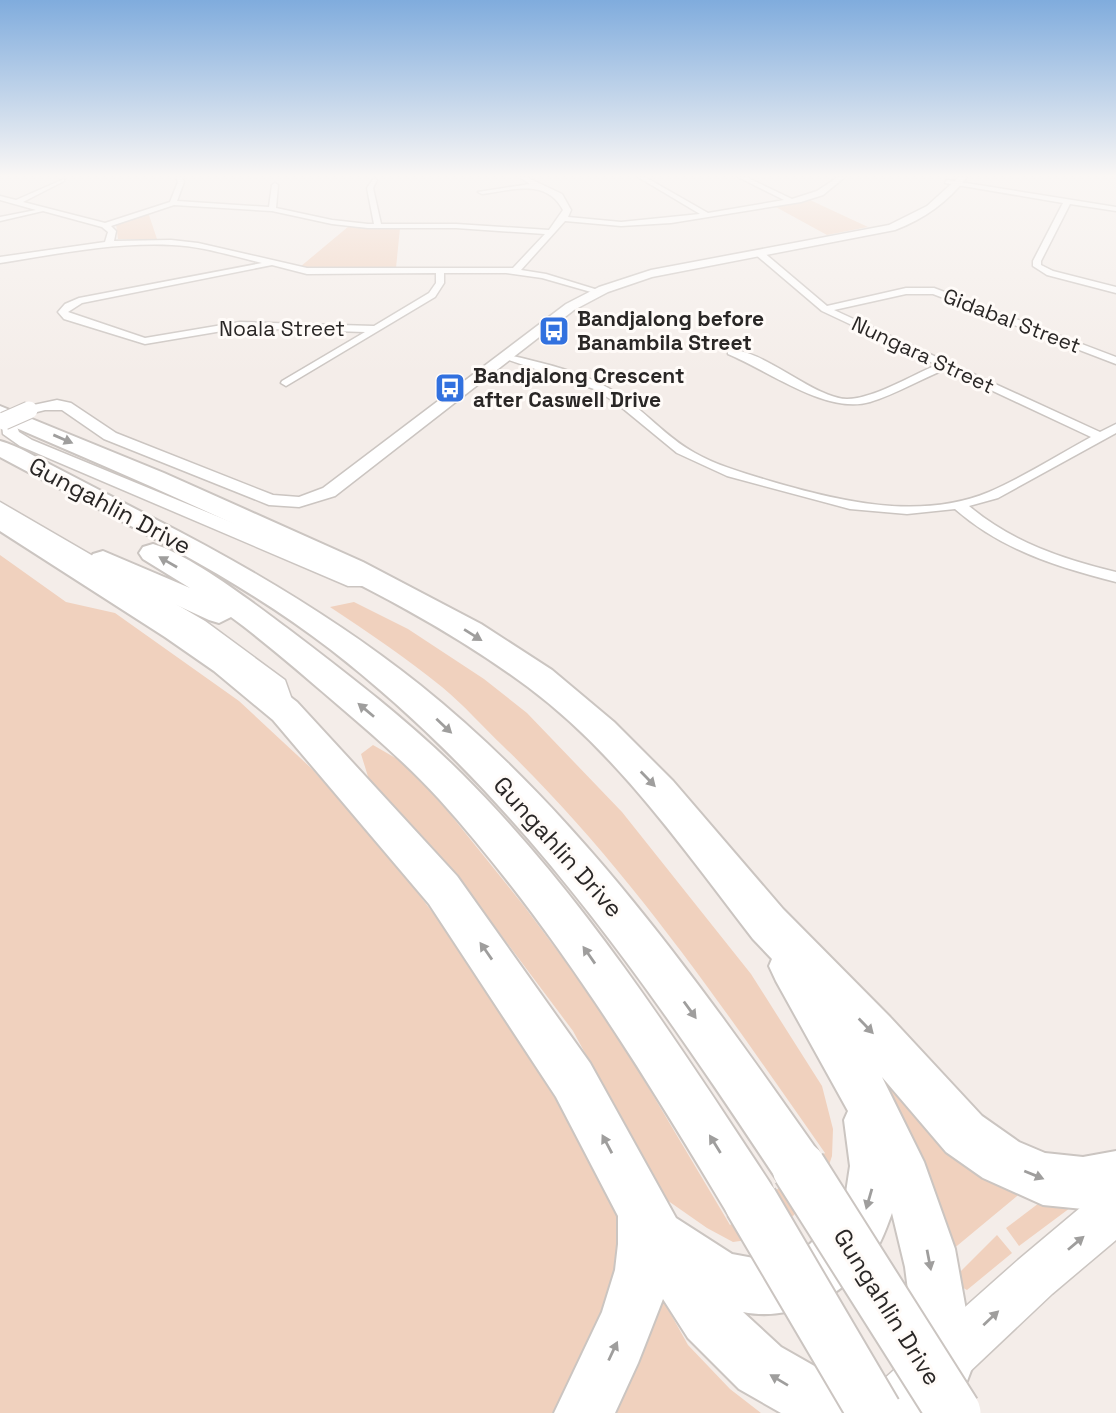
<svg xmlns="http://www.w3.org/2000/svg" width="1116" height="1413" font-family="'Space Grotesk',sans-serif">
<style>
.green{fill:#f0d1be}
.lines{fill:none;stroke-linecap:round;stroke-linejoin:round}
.minor-casing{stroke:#cbc5c1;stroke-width:3}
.tertiary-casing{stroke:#cbc5c1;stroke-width:3}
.primary-casing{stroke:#cbc5c1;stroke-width:3}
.motorway-casing{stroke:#cbc5c1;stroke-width:4}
.minor{fill:#fff;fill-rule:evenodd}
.tertiary{fill:#fff;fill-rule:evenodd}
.primary{fill:#fff;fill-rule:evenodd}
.motorway{fill:#fff;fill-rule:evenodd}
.tertiary-bridge-casing{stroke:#cbc5c1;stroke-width:19;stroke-linecap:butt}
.motorway-bridge-casing{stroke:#cbc5c1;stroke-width:57;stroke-linecap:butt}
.tertiary-bridge{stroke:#fff;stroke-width:17}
.motorway-bridge{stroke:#fff;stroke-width:53}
.oneway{fill:#9f9e9d}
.labels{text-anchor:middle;stroke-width:6;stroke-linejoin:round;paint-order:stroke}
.far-poi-label{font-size:21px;font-weight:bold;fill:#2a2726;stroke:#fffbf8;text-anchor:start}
.far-street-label{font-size:21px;fill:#2a2726;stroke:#fffbf8}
.street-label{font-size:24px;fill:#2a2726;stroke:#fffbf8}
</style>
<rect width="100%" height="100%" fill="#f4ede9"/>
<path class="green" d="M 810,200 L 868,227 L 827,235 L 774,206 Z
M 148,212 L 157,239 L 118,239 L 116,224 Z
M 349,226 L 400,228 L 396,268 L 300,267 Z
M 0,555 L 66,602 L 115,613 L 239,701 L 311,768 L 387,853 L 466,956 L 608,1183 L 626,1232 L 619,1285 L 556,1413 L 0,1413 Z
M 354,602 L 408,629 L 484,679 L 527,713 L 622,812 L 751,974 L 822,1086 L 833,1129 L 832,1156 L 824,1180 L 793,1216 L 754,1239 L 733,1242 L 707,1228 L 664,1198 L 573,1031 L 462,883 L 370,783 L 361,754 L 373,745 L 406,764 L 446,809 L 524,906 L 606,1016 L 730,1225 L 825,1153 C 724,1009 630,869 503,746 C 483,727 464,705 442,687 C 406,658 368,632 330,607 Z
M 863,1041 L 1023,1191 L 952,1250 Z
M 1043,1200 L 1068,1204 L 1070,1208 L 1019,1246 L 1006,1228 Z
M 997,1235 L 1012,1253 L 967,1290 L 958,1285 L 957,1275 Z
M 658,1291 L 688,1345 L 730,1389 L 761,1413 L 605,1413 Z"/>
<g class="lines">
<g class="minor-casing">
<path id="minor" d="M 176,177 L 182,177 L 184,182 L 177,201 L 269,207 L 272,185 L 275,183 L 278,185 L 276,208 L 332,220 L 368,224 L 374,224 L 367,188 L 374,178 L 377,180 L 373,188 L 381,224 L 456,224 L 549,230 L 563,210 C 546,178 513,190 482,194 L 478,192 L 530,184 L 519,177 L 526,177 L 562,194 L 571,210 L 568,217 L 621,222 L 700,214 L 638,177 L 645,177 L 708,213 L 784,200 L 738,177 L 746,177 L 792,199 L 817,191 L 838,177 L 845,177 L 823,195 L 801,202 L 671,223 L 621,226 L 565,221 L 521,270 L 546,274 L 598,290 L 598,294 L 542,278 L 506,273 L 444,273 L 444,283 L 435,297 L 286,386 L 281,383 L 282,381 L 365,332 L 240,328 L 145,344 L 64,319 L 58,312 L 65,304 L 79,298 L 262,263 C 232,256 202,246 172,245 C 115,242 57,254 0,263 L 0,257 L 105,242 L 108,232 L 102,227 L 43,211 L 0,221 L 0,217 L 36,210 L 0,200 L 0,196 L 16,200 L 64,179 L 64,181 L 23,202 L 105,223 L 170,202 L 178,182 ZM 174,205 L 272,211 L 332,224 L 368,228 L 456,228 L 545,234 L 513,268 L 307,268 L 198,243 L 171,240 L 114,241 L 116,231 L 111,226 ZM 272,265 L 307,274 L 436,273 L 436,283 L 429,293 L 374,326 L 240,322 L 145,338 L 68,312 L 82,303 Z
M 947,180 L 1116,207 L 1116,211 L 1070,204 L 1041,261 L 1041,265 L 1053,271 L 1116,287 L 1116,293 L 1047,275 L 1033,266 L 1033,261 L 1063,203 L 945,183 Z
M 756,251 L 762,251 L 827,306 L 906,288 L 934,288 L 1116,357 L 1116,364 L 933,294 L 906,294 L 834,310 L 1100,432 L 1116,424 L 1116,433 L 998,498 L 969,506 C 1012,542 1062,559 1116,572 L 1116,582 C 1057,567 1002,550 955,509 L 907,514 L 850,509 L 727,476 L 677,453 L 615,402 L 594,389 L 500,357 L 505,354 C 542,363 582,371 615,392 C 644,409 665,437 695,453 C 718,466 744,473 770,481 C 838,501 919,521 989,492 C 1024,477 1058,455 1091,437 L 946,369 C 921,379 896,394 870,402 C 827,415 769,371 728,354 L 728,350 C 761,347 813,398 847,399 C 873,399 912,375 937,365 L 822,311 L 756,255 Z"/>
</g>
<g class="tertiary-casing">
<path id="tertiary" d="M 959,177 L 967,177 C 948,202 924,219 895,230 L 652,277 L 608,292 L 574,310 L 335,496 L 299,507 L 269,505 L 104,439 L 62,410 L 45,410 L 29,414 L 22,410 L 24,407 L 57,400 L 71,403 L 116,433 L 273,495 L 299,497 L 323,488 L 566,304 L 599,287 L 651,270 L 889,225 L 927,206 Z
M 10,420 L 15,422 L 19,432 L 32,440 L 362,576 L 365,581 L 362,586 L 348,586 L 20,446 L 3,434 L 2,425 Z
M 0,502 L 205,621 L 285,680 L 296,711 L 293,717 L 285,720 L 277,717 L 267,691 L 191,631 L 0,515 Z"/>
</g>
<g class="primary-casing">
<path id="primary" d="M 1116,1185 L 1116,1240 L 1052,1294 L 926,1413 L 859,1413 L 867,1394 L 1018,1260 L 1099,1192 Z"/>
</g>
<g class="motorway-casing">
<path id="motorway" d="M 0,406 L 164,473 L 363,562 L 481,624 L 552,670 L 614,722 L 673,781 L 783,909 L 890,1017 L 982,1116 L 1019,1142 L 1045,1153 L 1083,1157 L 1116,1151 L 1116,1203 L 1083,1209 L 1043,1205 L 983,1178 L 946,1152 L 882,1077 L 924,1162 L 955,1249 L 975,1360 L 967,1381 L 946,1389 L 925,1381 L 917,1360 L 905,1267 L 892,1213 C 885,1232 878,1251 865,1266 C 836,1300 787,1321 743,1312 L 781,1347 L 860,1392 L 869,1413 L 781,1413 L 739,1389 L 688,1338 L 663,1299 L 638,1363 L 615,1413 L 554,1413 L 602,1312 L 615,1270 L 618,1244 L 618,1216 L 556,1097 L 429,904 L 273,720 L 214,671 L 165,637 L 0,531 L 0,511 L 9,513 L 91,563 L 89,560 L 93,554 L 103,551 L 190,588 L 143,559 L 139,553 L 143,547 L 153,544 C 192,555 257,606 291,631 C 350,676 410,722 462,774 C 583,895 676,1040 770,1183 L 777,1202 L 770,1221 L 751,1228 L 732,1221 C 644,1074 554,927 439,799 C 408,765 373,735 338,705 C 303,675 268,644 231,617 L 219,623 L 209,620 L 107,573 L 236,655 L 297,702 L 457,876 L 590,1063 L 676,1218 L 732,1254 L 759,1259 L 793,1254 L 810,1244 L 828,1226 L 845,1199 L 850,1166 L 844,1120 L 848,1111 L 776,981 L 769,966 L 772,959 L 753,939 C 685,851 618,754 528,687 C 449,628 359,583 271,541 C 181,499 91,460 0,421 Z
M 0,441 C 19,446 37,458 55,467 C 88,484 120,501 153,518 C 247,566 337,619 420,685 C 580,813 700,984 817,1150 L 825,1168 L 817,1186 L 799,1194 L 781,1186 C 650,988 520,796 330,649 C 230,572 111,517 0,457 Z"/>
</g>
<use href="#minor" class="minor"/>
<use href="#tertiary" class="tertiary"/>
<use href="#primary" class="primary"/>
<use href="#motorway" class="motorway"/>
<g class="tertiary-bridge-casing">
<path id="tertiary-bridge" d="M 4,421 L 29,410"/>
</g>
<g class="motorway-bridge-casing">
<path id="motorway-bridge" d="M 799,1168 L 954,1413
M 751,1202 L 875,1413"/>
</g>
<use href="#tertiary-bridge" class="tertiary-bridge"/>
<use href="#motorway-bridge" class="motorway-bridge"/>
</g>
<defs><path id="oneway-solid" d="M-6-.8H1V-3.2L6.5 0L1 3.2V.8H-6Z" transform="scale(1.75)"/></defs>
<g class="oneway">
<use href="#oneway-solid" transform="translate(63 439) rotate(23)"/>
<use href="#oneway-solid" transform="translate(168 562) rotate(-150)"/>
<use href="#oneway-solid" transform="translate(473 635) rotate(32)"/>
<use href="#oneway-solid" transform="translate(366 710) rotate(-140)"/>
<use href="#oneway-solid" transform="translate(444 726) rotate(43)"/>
<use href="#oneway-solid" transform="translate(648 779) rotate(46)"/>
<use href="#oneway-solid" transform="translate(486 951) rotate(-125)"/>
<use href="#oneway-solid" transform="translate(589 955) rotate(-125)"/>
<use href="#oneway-solid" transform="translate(690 1010) rotate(54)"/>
<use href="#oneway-solid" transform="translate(866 1026) rotate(46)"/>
<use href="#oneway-solid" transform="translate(607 1144) rotate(-118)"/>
<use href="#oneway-solid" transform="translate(715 1144) rotate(-122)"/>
<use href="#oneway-solid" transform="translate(1034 1175) rotate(22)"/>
<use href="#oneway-solid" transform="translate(869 1199) rotate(106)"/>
<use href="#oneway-solid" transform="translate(1076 1243) rotate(-40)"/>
<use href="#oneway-solid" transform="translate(929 1260) rotate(79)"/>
<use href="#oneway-solid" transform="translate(991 1318) rotate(-43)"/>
<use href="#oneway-solid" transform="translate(613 1351) rotate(-65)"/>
<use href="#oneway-solid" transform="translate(779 1380) rotate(-149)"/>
</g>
<linearGradient id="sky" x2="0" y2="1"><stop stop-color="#80acdd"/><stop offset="0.47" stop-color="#faf7f5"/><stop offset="1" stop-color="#faf7f5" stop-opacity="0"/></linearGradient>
<rect width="1116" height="374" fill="url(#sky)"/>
<defs>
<g id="bus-square" transform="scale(1.575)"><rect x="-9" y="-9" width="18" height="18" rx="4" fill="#3271df" stroke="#fffbf8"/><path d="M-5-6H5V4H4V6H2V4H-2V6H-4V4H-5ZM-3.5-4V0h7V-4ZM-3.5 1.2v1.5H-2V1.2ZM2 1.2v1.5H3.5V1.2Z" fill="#fff"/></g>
</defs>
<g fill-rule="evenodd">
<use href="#bus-square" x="554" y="331"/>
<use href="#bus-square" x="450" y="388"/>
</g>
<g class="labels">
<g class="far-poi-label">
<text x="577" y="326">Bandjalong before<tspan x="577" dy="24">Banambila Street</tspan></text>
<text x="473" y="383">Bandjalong Crescent<tspan x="473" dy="24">after Caswell Drive</tspan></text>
</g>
<g class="far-street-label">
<text transform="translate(1012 321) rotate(21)" y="7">Gidabal Street</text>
<text x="282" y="336">Noala Street</text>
<text transform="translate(923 355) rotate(25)" y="7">Nungara Street</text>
</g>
<g class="street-label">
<text transform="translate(110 506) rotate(28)" y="8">Gungahlin Drive</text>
<text transform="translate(558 847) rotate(48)" y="8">Gungahlin Drive</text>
<text transform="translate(887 1307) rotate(58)" y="8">Gungahlin Drive</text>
</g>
</g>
</svg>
